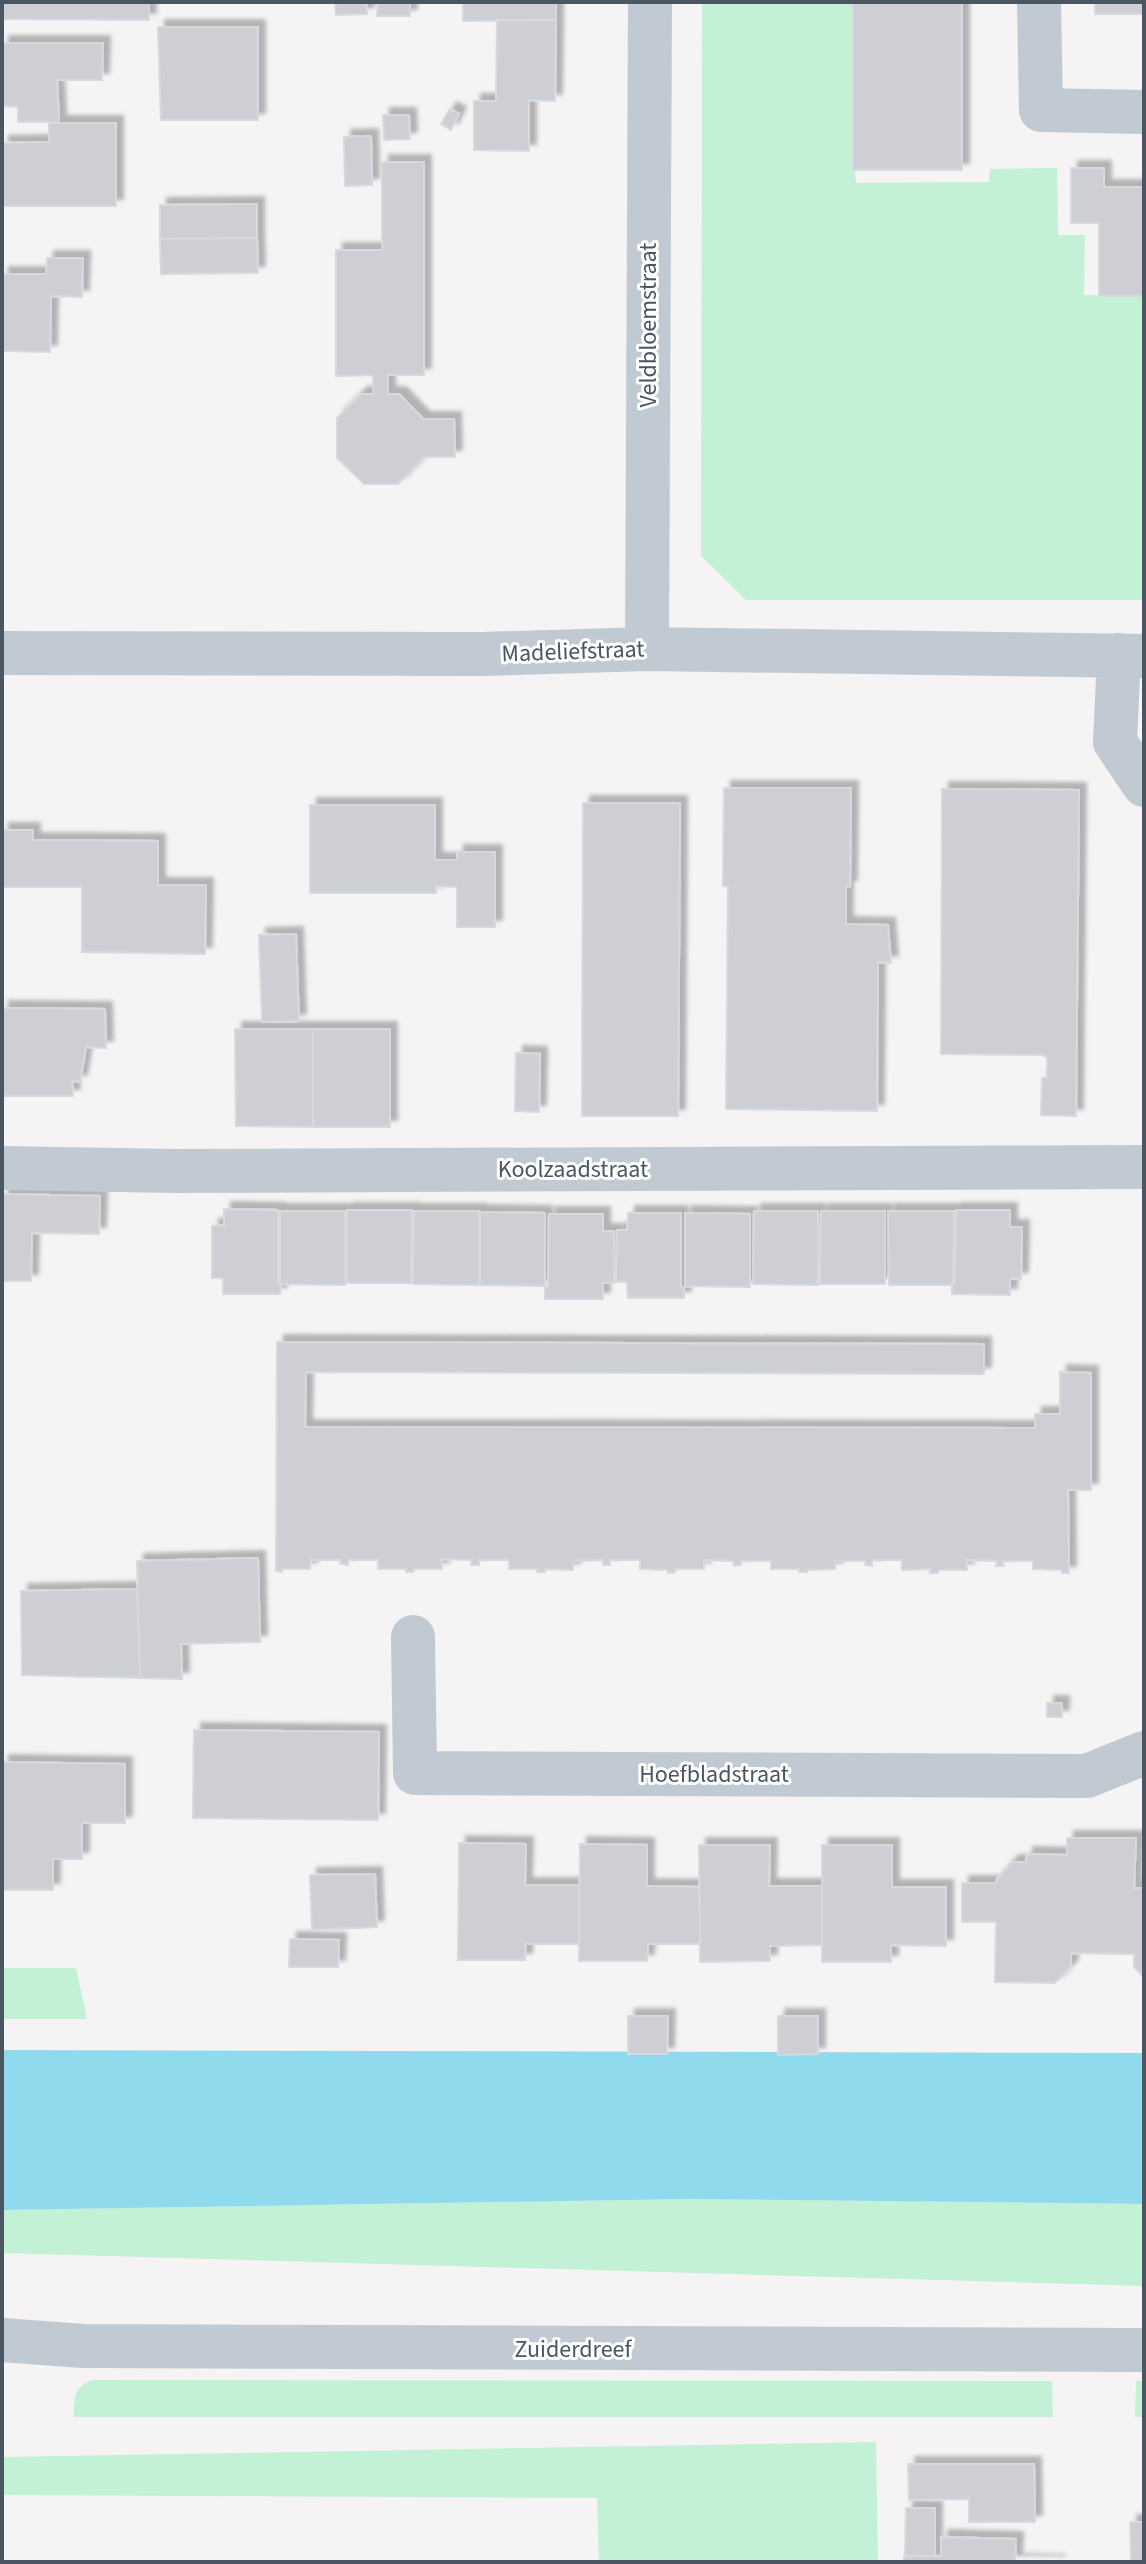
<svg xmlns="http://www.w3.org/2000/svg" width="1146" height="2564" font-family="'Source Sans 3',sans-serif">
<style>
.green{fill:#c3f1d5}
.water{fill:#90daee}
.building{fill:#cdcfd5;stroke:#d7d9de;stroke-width:2;filter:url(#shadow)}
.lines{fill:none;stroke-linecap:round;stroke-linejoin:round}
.minor{stroke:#c1cad2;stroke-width:44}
.labels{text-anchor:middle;stroke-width:6;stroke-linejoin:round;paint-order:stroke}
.street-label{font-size:24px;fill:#4a5661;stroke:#fff}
</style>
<defs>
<filter id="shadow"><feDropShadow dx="7" dy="-7" stdDeviation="2" flood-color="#0004"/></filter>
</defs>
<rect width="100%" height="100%" fill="#f5f3f3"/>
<path class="green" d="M 702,2 L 852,2 L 852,170 L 855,171 L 856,183 L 989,182 L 990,169 L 1057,168 L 1058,235 L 1085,235 L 1084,295 L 1144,296 L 1144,600 L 746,600 L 701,556 Z
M 2,1968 L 76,1968 L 87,2019 L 2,2019 Z
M 689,2199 L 1144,2204 L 1144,2286 L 2,2253 L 2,2210 Z
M 92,2380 L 1052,2381 L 1053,2417 L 74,2417 C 74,2399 73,2387 92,2380 Z
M 1136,2381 L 1144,2381 L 1144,2417 L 1135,2417 Z
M 876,2442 L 878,2562 L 599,2562 L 597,2498 L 2,2495 L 2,2457 Z"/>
<path class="water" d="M 2,2050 L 1144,2053 L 1144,2204 L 689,2199 L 2,2210 Z"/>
<path class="building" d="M 2,2 L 149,2 L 149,20 L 2,19 Z
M 335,2 L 366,2 L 367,14 L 336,15 Z
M 378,2 L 410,2 L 410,16 L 377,16 Z
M 463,2 L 556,2 L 556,20 L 463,21 Z
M 853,2 L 962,2 L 962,170 L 853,170 Z
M 1095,2 L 1144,2 L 1144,14 L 1095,14 Z
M 497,20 L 556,20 L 555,101 L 529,100 L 529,151 L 474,150 L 474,101 L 496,101 Z
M 158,27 L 258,27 L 258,120 L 161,120 Z
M 2,43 L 103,43 L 102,80 L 57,80 L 59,122 L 18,122 L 18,107 L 2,106 Z
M 450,109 L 459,114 L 451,130 L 441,124 Z
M 383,115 L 409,115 L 410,139 L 384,140 Z
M 49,123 L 116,123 L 116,206 L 2,206 L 2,143 L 49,142 Z
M 371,136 L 372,185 L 345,186 L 344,137 Z
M 382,162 L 424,162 L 424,375 L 388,375 L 388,394 L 399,394 L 423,419 L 454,419 L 455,457 L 424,457 L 398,484 L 364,484 L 337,458 L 337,418 L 361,394 L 373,394 L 373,375 L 336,376 L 336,250 L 382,250 Z
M 1071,168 L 1104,168 L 1104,187 L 1144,187 L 1144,296 L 1099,296 L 1099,223 L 1071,223 Z
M 257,204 L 257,238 L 160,239 L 160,205 Z
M 257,238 L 258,273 L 161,274 L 160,239 Z
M 47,258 L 83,258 L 82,297 L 51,296 L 50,352 L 2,351 L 2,274 L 46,274 Z
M 724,788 L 851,788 L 850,887 L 846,887 L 846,924 L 888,925 L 891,963 L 878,962 L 877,1111 L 726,1109 L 728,886 L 723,886 Z
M 942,789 L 1079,790 L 1076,1116 L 1041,1115 L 1042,1078 L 1047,1078 L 1047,1057 L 1042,1055 L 941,1054 Z
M 583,803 L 680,803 L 678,1116 L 582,1116 Z
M 310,805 L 435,805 L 435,860 L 457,860 L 457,852 L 495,852 L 495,927 L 457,927 L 457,887 L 436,886 L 436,893 L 310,893 Z
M 2,830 L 33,830 L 33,840 L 158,841 L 158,885 L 206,885 L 205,954 L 82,952 L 82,887 L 2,887 Z
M 296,934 L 299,1021 L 262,1022 L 259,935 Z
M 2,1008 L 105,1009 L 106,1048 L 86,1047 L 80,1082 L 72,1081 L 73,1096 L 2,1096 Z
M 235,1029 L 313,1029 L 313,1127 L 236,1126 Z
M 313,1029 L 390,1029 L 390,1127 L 313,1127 Z
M 516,1053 L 540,1054 L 539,1112 L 515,1111 Z
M 2,1194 L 100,1196 L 99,1234 L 32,1233 L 31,1281 L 2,1281 Z
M 224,1209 L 278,1210 L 278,1283 L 281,1284 L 280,1294 L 223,1294 L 223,1278 L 212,1278 L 212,1226 L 224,1225 Z
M 347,1210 L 412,1210 L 411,1283 L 347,1283 Z
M 956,1210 L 1010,1210 L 1010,1227 L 1022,1227 L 1021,1279 L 1010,1279 L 1010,1295 L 952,1294 L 952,1283 L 955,1283 Z
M 280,1211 L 345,1211 L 345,1285 L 280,1284 Z
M 414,1211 L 479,1211 L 479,1285 L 413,1284 Z
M 754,1211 L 818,1211 L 818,1285 L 753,1284 Z
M 821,1211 L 885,1211 L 885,1284 L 820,1284 Z
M 888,1211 L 954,1211 L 953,1285 L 889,1285 Z
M 480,1212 L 545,1213 L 545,1286 L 480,1285 Z
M 628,1213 L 681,1213 L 681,1287 L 684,1287 L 684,1298 L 628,1298 L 627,1282 L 616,1282 L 617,1230 L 627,1230 Z
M 685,1213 L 750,1214 L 750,1287 L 685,1286 Z
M 549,1214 L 603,1214 L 603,1231 L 614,1231 L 614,1283 L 603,1283 L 603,1299 L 545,1299 L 545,1287 L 548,1287 Z
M 277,1342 L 984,1344 L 984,1374 L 306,1372 L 305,1427 L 1035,1428 L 1035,1414 L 1060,1414 L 1060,1372 L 1091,1373 L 1091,1490 L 1068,1490 L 1069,1573 L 1062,1573 L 1062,1570 L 1033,1569 L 1033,1561 L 1003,1561 L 1004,1566 L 996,1566 L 997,1561 L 966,1560 L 967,1570 L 938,1570 L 938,1573 L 930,1573 L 931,1569 L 902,1570 L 902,1560 L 872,1560 L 872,1566 L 865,1565 L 865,1561 L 835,1561 L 835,1569 L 807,1570 L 807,1572 L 799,1572 L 799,1569 L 771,1569 L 771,1561 L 741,1561 L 741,1565 L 734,1566 L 733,1561 L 704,1560 L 704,1569 L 676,1569 L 675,1572 L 668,1573 L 668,1570 L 640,1569 L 640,1560 L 610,1560 L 610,1565 L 603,1565 L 603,1560 L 573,1561 L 573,1570 L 545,1569 L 545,1572 L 537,1572 L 537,1569 L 509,1569 L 509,1560 L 479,1560 L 479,1565 L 471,1565 L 472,1560 L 441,1559 L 442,1569 L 414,1569 L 413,1572 L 406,1572 L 406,1569 L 378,1569 L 378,1560 L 348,1560 L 348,1565 L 340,1564 L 341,1560 L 311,1560 L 310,1569 L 282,1569 L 282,1572 L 276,1571 Z
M 258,1558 L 260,1642 L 181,1644 L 182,1679 L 140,1678 L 137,1561 Z
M 137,1589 L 140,1678 L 22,1675 L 21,1591 Z
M 1047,1703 L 1062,1703 L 1062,1717 L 1047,1717 Z
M 194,1730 L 379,1732 L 378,1820 L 193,1818 Z
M 2,1762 L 125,1764 L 125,1823 L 82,1823 L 82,1859 L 53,1859 L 53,1890 L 2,1890 Z
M 1067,1838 L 1136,1838 L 1134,1888 L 1144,1888 L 1144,1977 L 1134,1967 L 1134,1954 L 1071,1953 L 1071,1966 L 1055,1983 L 995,1982 L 996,1922 L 962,1922 L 962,1883 L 996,1883 L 997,1879 L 1012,1862 L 1026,1862 L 1026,1854 L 1067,1855 Z
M 459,1843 L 526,1844 L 525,1885 L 579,1885 L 579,1944 L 526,1944 L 525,1960 L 458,1960 Z
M 580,1844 L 647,1845 L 647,1886 L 699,1887 L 700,1944 L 648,1944 L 647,1961 L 579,1961 Z
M 699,1845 L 770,1845 L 769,1886 L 822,1886 L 822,1945 L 770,1946 L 770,1961 L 700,1962 Z
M 822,1845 L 892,1845 L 892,1887 L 946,1887 L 946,1946 L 891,1945 L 891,1962 L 822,1962 Z
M 375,1874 L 377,1927 L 312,1930 L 310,1875 Z
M 290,1939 L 339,1940 L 338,1967 L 289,1967 Z
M 628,2016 L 668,2016 L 667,2054 L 628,2054 Z
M 778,2016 L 818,2016 L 818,2054 L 778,2055 Z
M 908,2464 L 1034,2464 L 1035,2522 L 969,2522 L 969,2499 L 909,2500 Z
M 906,2508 L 935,2508 L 935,2556 L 905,2555 Z
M 1130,2522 L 1144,2522 L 1144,2562 L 1131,2562 Z
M 941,2537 L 1016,2539 L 1015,2561 L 1059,2562 L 904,2562 L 904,2556 L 941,2556 Z"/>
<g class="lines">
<path class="minor" d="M 1039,2 L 1041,110 L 1144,112
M 647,649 L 650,2
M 2,653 L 481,654 L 647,649 L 1144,656
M 1119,655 L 1115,742 L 1144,785
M 2,1168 L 175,1171 L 1144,1167
M 413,1637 L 415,1773 L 1087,1776 L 1144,1753
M 2,2340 L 83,2346 L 1144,2350"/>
</g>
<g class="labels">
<g class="street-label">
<text transform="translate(648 325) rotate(-90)" y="8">Veldbloemstraat</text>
<text transform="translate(573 651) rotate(-2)" y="8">Madeliefstraat</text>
<text x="573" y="1177">Koolzaadstraat</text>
<text x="714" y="1782">Hoefbladstraat</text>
<text x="573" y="2357">Zuiderdreef</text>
</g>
</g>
<rect width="1146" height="2564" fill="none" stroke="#4a5661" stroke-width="8"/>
</svg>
